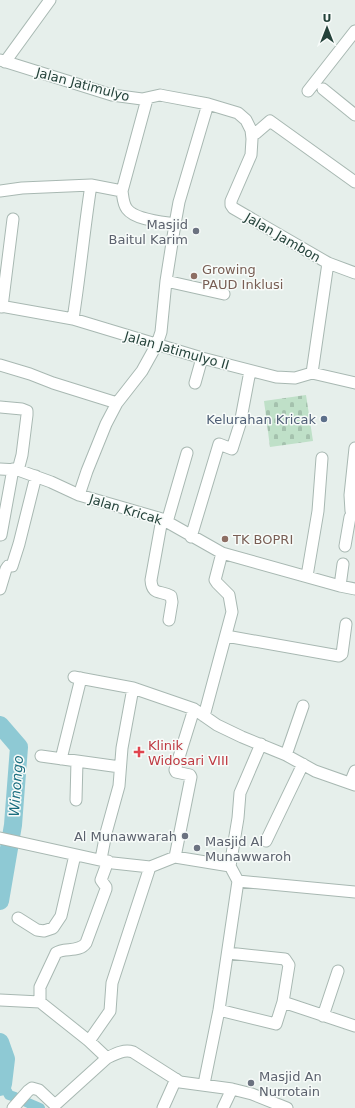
<svg xmlns="http://www.w3.org/2000/svg" width="355" height="1108" font-family="'DejaVu Sans',sans-serif">
<style>
.cemetery{fill:url(#cemetery-stones)}
.lines{fill:none;stroke-linecap:round;stroke-linejoin:round}
.canal{stroke:#8ec9d4;stroke-width:10}
.river{stroke:#8ec9d4;stroke-width:18}
.minor-casing{stroke:#a8b8b2;stroke-width:13}
.minor{stroke:#fff;stroke-width:11}
.worship-dot{fill:#6b7280;stroke:#f7fbf9;stroke-width:1.5}
.education-dot{fill:#8d6e63;stroke:#f7fbf9;stroke-width:1.5}
.service-dot{fill:#5c6f8a;stroke:#f7fbf9;stroke-width:1.5}
.health-dot{fill:#e0444e;stroke:#f7fbf9;stroke-width:1.5}
.labels{text-anchor:middle;stroke-width:3;stroke-linejoin:round;paint-order:stroke}
.street-label{font-size:13px;fill:#24423a;stroke:#f7fbf9}
.worship-label{font-size:13px;fill:#5b616d;stroke:#f7fbf9;text-anchor:end}
.education-label{font-size:13px;fill:#785e54;stroke:#f7fbf9;text-anchor:start}
.service-label{font-size:13px;fill:#4e5e75;stroke:#f7fbf9;text-anchor:end}
.health-label{font-size:13px;fill:#be3a42;stroke:#f7fbf9;text-anchor:start}
.water-label{font-size:14px;font-style:italic;fill:#1c6f80;stroke:#f7fbf9}
</style>
<defs>
<pattern id="cemetery-stones" width="16" height="16" patternUnits="userSpaceOnUse"><rect width="16" height="16" fill="#bfe0c8"/><path d="M2 7V4a2 2 0 0 1 4 0v3zM10 15v-3a2 2 0 0 1 4 0v3z" fill="#a4c1ad"/></pattern>
</defs>
<rect width="100%" height="100%" fill="#e6efeb"/>
<path class="cemetery" d="M 306,395 L 313,441 L 270,447 L 264,401 Z"/>
<g class="lines">
<path class="canal" d="M 3,1084 L 9,1095 L 15,1097
M 26,1102 L 40,1108"/>
<path class="river" d="M 0,725 L 19,747 L 13,825 L 0,901
M 0,1042 L 6,1059 L 3,1084 L 0,1087"/>
<g class="minor-casing">
<path id="minor" d="M 0,60 L 112,95 L 142,99 L 160,95 L 165,96 L 208,104 L 238,113 L 246,120 L 251,130 L 252,139 L 251,155 L 231,201 L 231,205 L 233,208 L 328,263 L 312,373
M 5,62 L 50,0
M 323,89 L 355,115
M 308,91 L 355,31
M 252,135 L 256,133 L 270,121 L 355,182
M 0,191 L 22,188 L 91,185 L 122,191 C 123,197 123,204 127,209 C 135,220 163,222 175,224 L 166,281 L 161,332 L 157,344 L 142,371 L 117,403 L 106,424 L 87,471 L 79,495
M 122,191 L 147,99
M 175,224 L 179,202 L 208,104
M 328,263 L 355,273
M 166,281 L 224,294
M 0,306 L 73,319 L 202,358 L 276,377 L 295,378 L 312,373 L 355,383
M 2,307 L 13,219
M 73,319 C 80,275 84,230 91,185
M 0,365 L 30,374 L 53,383 L 117,403
M 195,383 L 202,358
M 0,407 L 22,409 L 27,411 L 27,415 L 22,455 L 18,470
M 0,469 L 18,470 L 51,482 L 79,495 L 162,519 L 222,553 L 340,586 L 355,589
M 351,511 L 350,495 L 355,448
M 162,519 L 151,580 C 152,596 161,590 171,596 L 172,602 L 169,620
M 167,522 L 187,453
M 1,535 L 13,469
M 191,537 L 219,444 L 232,449 L 240,424 L 250,371
M 345,546 L 350,517
M 307,576 L 318,511 L 322,458
M 340,586 L 343,564
M 0,589 L 6,569 L 8,566 L 12,566 L 19,544 L 36,476
M 226,636 L 339,656 L 342,654 L 346,624
M 74,677 L 133,688 L 194,709 L 217,725 L 242,737 L 286,755 L 315,771 L 355,785
M 204,716 L 232,612 L 229,595 L 217,583 L 215,580 L 222,553
M 286,755 L 303,706
M 41,756 L 120,767
M 61,759 L 81,678
M 350,783 L 355,771
M 76,800 L 77,761
M 0,838 L 113,863 L 150,867 L 175,857 L 230,866 L 238,881 L 355,892
M 266,841 L 303,764
M 175,857 L 191,777 L 190,775 L 176,772 L 175,770 L 194,709
M 101,859 L 106,833 L 119,786 L 122,748 L 133,688
M 230,866 L 238,818 L 240,793 L 261,744
M 18,918 L 37,930 L 44,931 L 53,928 L 61,916 L 75,855
M 228,953 L 285,959 L 289,965 L 283,1002 L 355,1026
M 0,1000 L 40,1002 L 89,1041 L 107,1058
M 40,1002 L 40,987 L 56,953 C 64,947 79,953 86,943 L 106,889 L 106,887 L 101,880 L 108,861
M 219,1010 L 276,1024 L 283,1002
M 323,1016 L 338,971
M 89,1041 L 110,1011 L 112,983 L 150,867
M 204,1084 L 219,1010 L 238,881
M 13,1108 L 28,1091 L 32,1088 L 39,1090 L 55,1105 L 107,1058 C 115,1054 124,1049 133,1052 L 180,1082 L 232,1089 L 252,1094 L 287,1108
M 163,1108 L 176,1079
M 223,1108 L 232,1089"/>
</g>
<use href="#minor" class="minor"/>
</g>
<g class="worship-dot">
<circle cx="196" cy="231" r="4"/>
<circle cx="185" cy="836" r="4"/>
<circle cx="197" cy="848" r="4"/>
<circle cx="251" cy="1083" r="4"/>
</g>
<g class="education-dot">
<circle cx="194" cy="276" r="4"/>
<circle cx="225" cy="539" r="4"/>
</g>
<circle class="service-dot" cx="324" cy="419" r="4"/>
<path class="health-dot" d="M137 746h4v4h4v4h-4v4h-4v-4h-4v-4h4z"/>
<g class="labels">
<g class="street-label">
<text transform="translate(83 84) rotate(15)" y="5">Jalan Jatimulyo</text>
<text transform="translate(283 237) rotate(30)" y="5">Jalan Jambon</text>
<text transform="translate(177 350) rotate(16)" y="5">Jalan Jatimulyo II</text>
<text transform="translate(126 509) rotate(17)" y="5">Jalan Kricak</text>
</g>
<g class="worship-label">
<text x="188" y="229">Masjid<tspan x="188" dy="15">Baitul Karim</tspan></text>
<text x="177" y="841">Al Munawwarah</text>
<text x="205" y="846" text-anchor="start">Masjid Al<tspan x="205" dy="15">Munawwaroh</tspan></text>
<text x="259" y="1081" text-anchor="start">Masjid An<tspan x="259" dy="15">Nurrotain</tspan></text>
</g>
<g class="education-label">
<text x="202" y="274">Growing<tspan x="202" dy="15">PAUD Inklusi</tspan></text>
<text x="233" y="544">TK BOPRI</text>
</g>
<g class="service-label">
<text x="316" y="424">Kelurahan Kricak</text>
</g>
<g class="health-label">
<text x="148" y="750">Klinik<tspan x="148" dy="15">Widosari VIII</tspan></text>
</g>
<g class="water-label">
<text transform="translate(16 786) rotate(-86)" y="5">Winongo</text>
</g>
</g>
<g transform="translate(327 28)" stroke="#f7fbf9" stroke-width="3" paint-order="stroke">
<path d="M0-3L7 15L0 10L-7 15Z" fill="#24423a"/>
<text y="-6" font-size="11" font-weight="bold" text-anchor="middle" fill="#24423a">U</text>
</g>
</svg>
